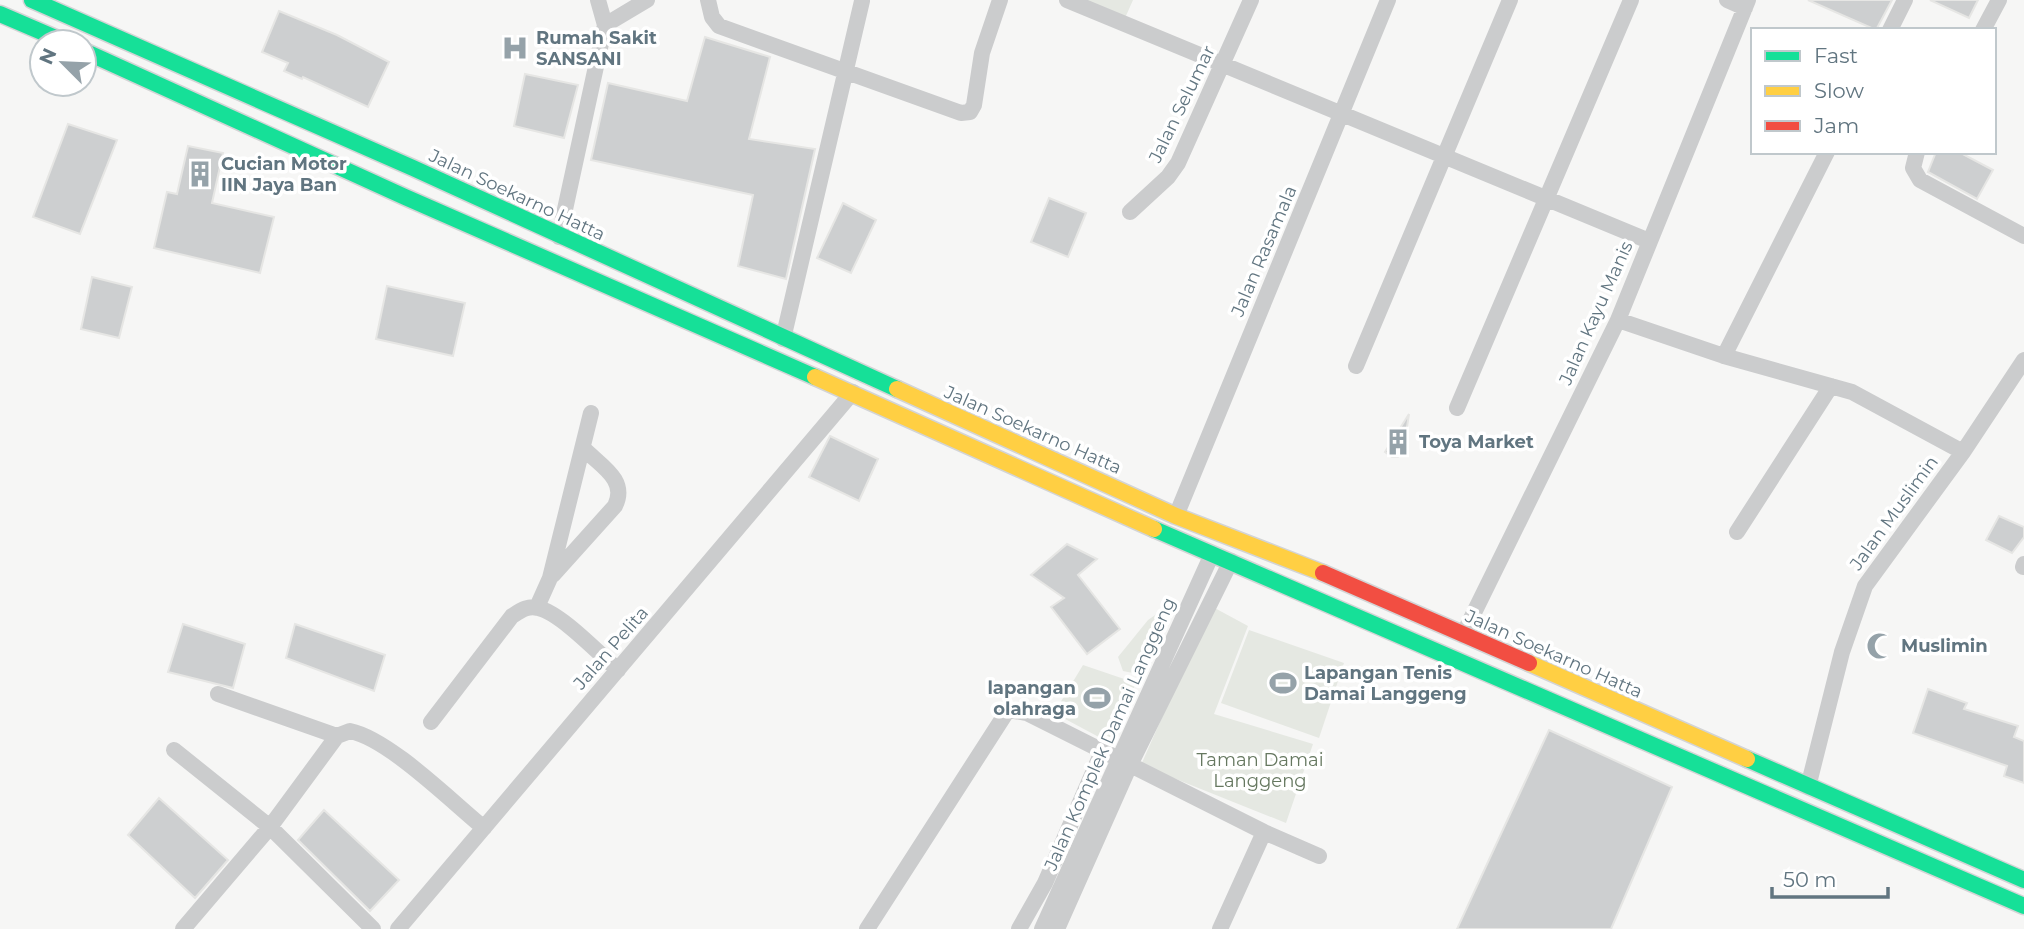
<svg xmlns="http://www.w3.org/2000/svg" width="2024" height="929" font-family="Montserrat,sans-serif">
<style>
.green{fill:#e5e8e2}
.building{fill:#cdcfd0;stroke:#e6e6e4;stroke-width:2}
.lines{fill:none;stroke-linecap:round;stroke-linejoin:round}
.fast-casing{stroke:#d3d4d5;stroke-width:19}
.slow-casing{stroke:#d3d4d5;stroke-width:19}
.jam-casing{stroke:#d3d4d5;stroke-width:19}
.street{stroke:#cbcccd;stroke-width:16}
.fast{stroke:#16e098;stroke-width:16}
.slow{stroke:#ffcf43;stroke-width:16}
.jam{stroke:#f24e42;stroke-width:16}
.labels{text-anchor:middle;stroke-width:7;stroke-linejoin:round;paint-order:stroke}
.poi-label{font-size:18px;font-weight:bold;fill:#617580;stroke:#fff;text-anchor:start}
.street-label{font-size:18px;fill:#617580;stroke:#fff}
.park-label{font-size:18px;fill:#667860;stroke:#fff}
</style>
<rect width="100%" height="100%" fill="#f6f6f5"/>
<path class="green" d="M 1081,0 L 1133,0 L 1125,18 Z
M 1211,606 L 1248,626 L 1214,714 L 1313,744 L 1286,823 L 1141,765 Z
M 1161,611 L 1167,617 L 1149,648 L 1144,667 L 1133,673 L 1123,671 L 1118,657 L 1148,620 Z
M 1249,630 L 1344,663 L 1319,738 L 1221,703 Z
M 1083,665 L 1136,683 L 1110,743 L 1054,713 Z"/>
<path class="building" d="M 1808,0 L 1892,0 L 1876,30 Z
M 1930,0 L 1978,0 L 1969,18 Z
M 279,11 L 337,35 L 389,62 L 368,107 L 303,77 L 302,79 L 284,71 L 288,63 L 262,52 Z
M 705,37 L 770,57 L 749,139 L 815,149 L 786,279 L 738,266 L 753,195 L 591,160 L 608,83 L 687,101 Z
M 525,74 L 578,85 L 564,138 L 514,126 Z
M 68,124 L 117,140 L 80,234 L 33,217 Z
M 188,146 L 223,153 L 212,203 L 274,217 L 260,273 L 154,248 L 167,192 L 177,194 Z
M 1936,152 L 1959,152 L 1993,170 L 1977,199 L 1928,172 Z
M 1049,198 L 1086,213 L 1068,257 L 1031,242 Z
M 843,203 L 876,220 L 851,273 L 817,258 Z
M 92,277 L 132,287 L 119,338 L 81,329 Z
M 387,286 L 465,303 L 453,356 L 376,339 Z
M 1409,414 L 1403,453 L 1398,457 L 1392,457 L 1385,452 Z
M 830,436 L 878,459 L 859,501 L 809,477 Z
M 1999,516 L 2024,527 L 2024,537 L 2012,553 L 1986,540 Z
M 1067,544 L 1097,559 L 1078,575 L 1120,629 L 1087,654 L 1051,607 L 1064,598 L 1031,575 Z
M 183,624 L 245,644 L 233,688 L 168,672 Z
M 295,624 L 385,655 L 374,691 L 286,658 Z
M 1928,689 L 1967,703 L 1964,709 L 2018,726 L 2014,737 L 2024,741 L 2024,783 L 2004,776 L 2007,766 L 1913,733 Z
M 1549,730 L 1672,787 L 1611,929 L 1457,929 Z
M 159,798 L 228,860 L 195,898 L 128,835 Z
M 324,810 L 399,880 L 370,911 L 298,840 Z"/>
<g class="lines">
<g class="fast-casing">
<path id="fast" d="M 32,0 L 413,168 L 897,389
M 0,14 L 65,42
M 84,51 L 405,197 L 815,377
M 1154,529 L 2024,906
M 1747,759 L 2024,880"/>
</g>
<g class="slow-casing">
<path id="slow" d="M 815,377 L 1154,529
M 897,389 L 1176,516 L 1323,573
M 1529,663 L 1747,759"/>
</g>
<g class="jam-casing">
<path id="jam" d="M 1323,573 L 1529,663"/>
</g>
<path class="street" d="M 708,0 L 712,17 L 719,26 L 961,113 L 970,112 L 974,105 L 982,53 L 1000,0
M 1067,0 L 1649,241
M 1727,0 L 1745,8
M 605,25 L 647,0
M 1890,30 L 1905,0
M 1983,30 L 1999,0
M 1917,152 L 1913,168 L 1920,180 L 2024,236
M 1130,212 L 1168,177 L 1178,163 L 1251,0
M 559,237 L 605,25 L 598,0
M 1618,320 L 1724,356 L 1852,392 L 1963,452
M 783,339 L 862,1
M 1724,356 L 1827,152
M 1356,366 L 1510,0
M 1457,408 L 1631,0
M 1176,516 L 1388,0
M 1737,532 L 1831,386
M 2023,567 L 2024,564
M 553,575 L 615,506 C 628,480 601,466 584,449
M 537,607 L 550,578 L 591,413
M 1463,635 L 1618,320 L 1748,0
M 218,694 L 337,736 L 350,731 C 389,739 451,801 484,828
M 431,722 L 512,616 C 520,611 528,605 538,608 C 561,613 599,654 618,670
M 174,750 L 270,827 L 373,929
M 1808,787 L 1842,652 L 1865,586 L 1963,452 L 2024,360
M 183,929 L 270,827 L 337,736
M 398,929 L 853,392
M 867,929 L 1008,710 L 1027,713 L 1264,832 L 1319,856
M 1019,929 L 1045,883 L 1102,752
M 1042,929 L 1212,554
M 1057,929 L 1130,765 L 1231,561
M 1220,929 L 1264,832"/>
<use href="#fast" class="fast"/>
<use href="#slow" class="slow"/>
<use href="#jam" class="jam"/>
</g>
<defs>
<g id="hospital-bare" transform="scale(2.1)"><path d="M-5-5h3v3.5h4V-5h3V5h-3V1.5h-4V5h-3Z" fill="#95a2a9" stroke="#fff" stroke-width="2.5" paint-order="stroke"/></g>
<g id="building-bare" transform="scale(2.1)"><path d="M-4-6H4V6H1V3H-1V6H-4ZM-2.5-4.3h1.7v1.8h-1.7ZM.8-4.3h1.7v1.8H.8ZM-2.5-1h1.7V.8h-1.7ZM.8-1h1.7V.8H.8Z" fill="#95a2a9" stroke="#fff" stroke-width="2.5" paint-order="stroke"/></g>
<g id="mosque-bare" transform="scale(2.1)"><path d="M3.5-4.9A6 6 0 1 0 3.5 4.9A5 5 0 1 1 3.5-4.9Z" fill="#95a2a9" stroke="#fff" stroke-width="2.5" paint-order="stroke"/></g>
<g id="stadium-bare" transform="scale(2.1)"><path d="M0-5a6.5 5 0 1 0 0 10a6.5 5 0 1 0 0-10ZM-3.5-1.8h7v3.6h-7Z" fill="#95a2a9" stroke="#fff" stroke-width="2.5" paint-order="stroke"/></g>
</defs>
<g fill-rule="evenodd">
<use href="#hospital-bare" x="515" y="48"/>
<use href="#building-bare" x="200" y="174"/>
<use href="#building-bare" x="1398" y="442"/>
<use href="#mosque-bare" x="1880" y="646"/>
<use href="#stadium-bare" x="1283" y="683"/>
<use href="#stadium-bare" x="1097" y="698"/>
</g>
<g class="labels">
<g class="poi-label">
<text x="536" y="44">Rumah Sakit<tspan x="536" dy="21">SANSANI</tspan></text>
<text x="221" y="170">Cucian Motor<tspan x="221" dy="21">IIN Jaya Ban</tspan></text>
<text x="1419" y="448">Toya Market</text>
<text x="1901" y="652">Muslimin</text>
<text x="1304" y="679">Lapangan Tenis<tspan x="1304" dy="21">Damai Langgeng</tspan></text>
<text x="1076" y="694" text-anchor="end">lapangan<tspan x="1076" dy="21">olahraga</tspan></text>
</g>
<g class="street-label">
<text transform="translate(1182 104) rotate(-64)" y="6">Jalan Selumar</text>
<text transform="translate(517 195) rotate(25)" y="6">Jalan Soekarno Hatta</text>
<text transform="translate(1264 251) rotate(-67)" y="6">Jalan Rasamala</text>
<text transform="translate(1596 313) rotate(-66)" y="6">Jalan Kayu Manis</text>
<text transform="translate(1033 430) rotate(24)" y="6">Jalan Soekarno Hatta</text>
<text transform="translate(1894 513) rotate(-54)" y="6">Jalan Muslimin</text>
<text transform="translate(611 648) rotate(-49)" y="6">Jalan Pelita</text>
<text transform="translate(1554 654) rotate(24)" y="6">Jalan Soekarno Hatta</text>
<text transform="translate(1110 734) rotate(-66)" y="6">Jalan Komplek Damai Langgeng</text>
</g>
<g class="park-label">
<text x="1260" y="766">Taman Damai<tspan x="1260" dy="21">Langgeng</tspan></text>
</g>
</g>
<rect x="1751" y="28" width="245" height="126" fill="#ffffff" stroke="#c0c8cc" stroke-width="2"/>
<rect x="1765" y="51" width="35" height="10" fill="#16e098" stroke="#c0c8cc" stroke-width="2"/>
<text x="1814" y="63" font-size="21" fill="#617580">Fast</text>
<rect x="1765" y="86" width="35" height="10" fill="#ffcf43" stroke="#c0c8cc" stroke-width="2"/>
<text x="1814" y="98" font-size="21" fill="#617580">Slow</text>
<rect x="1765" y="121" width="35" height="10" fill="#f24e42" stroke="#c0c8cc" stroke-width="2"/>
<text x="1814" y="133" font-size="21" fill="#617580">Jam</text>
<g transform="translate(63 63) rotate(294)"><circle r="33" fill="#ffffff" stroke="#c0c8cc" stroke-width="2"/>
<path d="M0-5L12 26L0 18L-12 26Z" fill="#95a2a9"/>
<text y="-10" font-size="19" font-weight="bold" text-anchor="middle" fill="#617580">N</text>
</g>
<path d="M1772 887v10h116v-10" fill="none" stroke="#617580" stroke-width="3.5"/>
<text x="1783" y="887" font-size="21" fill="#617580" stroke="#ffffff" stroke-width="5" paint-order="stroke">50 m</text>
</svg>
